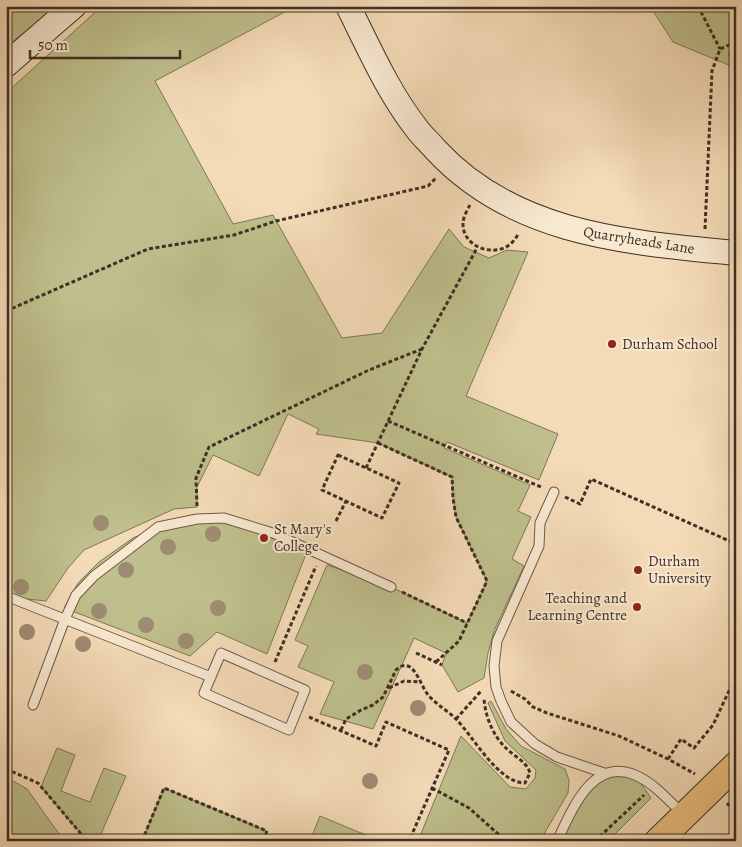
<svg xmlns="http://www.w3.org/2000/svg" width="742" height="847" font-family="Alegreya,serif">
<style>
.green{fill:#bebf8c;stroke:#7e7758}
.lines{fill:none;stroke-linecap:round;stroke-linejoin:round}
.stream{stroke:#79827d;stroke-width:6}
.lane-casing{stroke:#6c5a4a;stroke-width:11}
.secondary-casing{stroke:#3f2f25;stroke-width:26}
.primary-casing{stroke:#3f2f25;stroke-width:28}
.path{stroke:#3f2f25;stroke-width:3;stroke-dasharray:4 2.5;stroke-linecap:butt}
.lane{stroke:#f8e8d0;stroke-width:9}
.secondary{stroke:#f8e8d0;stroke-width:24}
.primary{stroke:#eabe7c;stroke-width:26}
.tree{fill:#9e8c72}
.poi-dot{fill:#8f2418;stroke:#f8e8d0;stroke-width:2}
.labels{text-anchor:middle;stroke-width:4;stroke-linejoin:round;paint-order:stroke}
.street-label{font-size:15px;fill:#3f2f25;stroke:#f8e8d0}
.poi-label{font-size:15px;fill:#3f2f25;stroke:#f8e8d0;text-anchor:start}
</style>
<rect width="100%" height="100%" fill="#f4dbb7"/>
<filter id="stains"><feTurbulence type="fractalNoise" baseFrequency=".004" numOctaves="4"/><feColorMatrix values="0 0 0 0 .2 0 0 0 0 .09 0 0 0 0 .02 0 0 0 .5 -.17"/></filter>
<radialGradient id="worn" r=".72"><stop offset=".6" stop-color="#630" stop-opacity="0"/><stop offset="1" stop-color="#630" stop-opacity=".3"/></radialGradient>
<path class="green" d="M 6,6 L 57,6 L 6,47 Z
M 102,6 L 296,6 L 155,81 L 233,224 L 273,215 L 342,338 L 382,333 L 449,229 L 464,247 L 489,258 L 507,250 L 528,252 L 466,396 L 558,434 L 539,480 L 447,442 L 444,448 L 530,485 L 518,511 L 531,517 L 512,559 L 524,566 L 494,631 L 488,653 L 484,678 L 458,692 L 442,665 L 446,653 L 414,638 L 373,729 L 320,714 L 334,682 L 298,667 L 308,646 L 295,640 L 327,565 L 391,587 L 467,623 L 487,581 L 456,517 L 453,498 L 452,477 L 378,443 L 316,434 L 319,429 L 288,414 L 259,476 L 213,455 L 197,487 L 197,507 L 174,509 L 84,550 L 68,568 L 46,601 L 8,597 L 6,600 L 6,93 Z
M 650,6 L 736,6 L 736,74 L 731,66 L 673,42 Z
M 224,518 L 273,533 L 306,554 L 267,654 L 217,632 L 190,656 L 64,608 L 78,583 L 99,562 L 133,538 L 158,527 Z
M 491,701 L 506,729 L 521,746 L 565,769 L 569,780 L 568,793 L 540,841 L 418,841 L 461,736 L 510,787 L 526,789 L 535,778 L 536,770 L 505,741 L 488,703 Z
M 57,748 L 75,755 L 61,791 L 90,802 L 104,768 L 126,776 L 98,841 L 87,841 L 41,787 Z
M 604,773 L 635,775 L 651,798 L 608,841 L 557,841 L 575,804 Z
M 6,777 L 27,789 L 64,841 L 6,841 Z
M 164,788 L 267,831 L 263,841 L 142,841 Z
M 320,816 L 373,838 L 372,841 L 310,841 Z"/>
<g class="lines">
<path class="stream" d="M 731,55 L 736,52"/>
<g class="lane-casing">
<path id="lane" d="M 554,492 L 540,523 L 539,546 L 497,641 L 494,666 L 496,687 L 501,701 L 511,722 L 535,744 L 557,757 L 604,773
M 6,596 L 211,677
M 221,653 L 305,690 L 289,730 L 204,693 Z
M 33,705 L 65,619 L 76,595 L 94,576 L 158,527 L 197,519 L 224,518 L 273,533 L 391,587
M 557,841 C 572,810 592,757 635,775 C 654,783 668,800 683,814"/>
</g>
<g class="secondary-casing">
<path id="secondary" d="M 348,6 C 369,48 388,92 417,129 C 422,136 429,142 435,149 C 514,235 627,242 736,253
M 6,65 L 74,6"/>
</g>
<g class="primary-casing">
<path id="primary" d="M 658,841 L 736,765"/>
</g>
<path class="path" d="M 698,6 L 720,49
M 470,205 C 467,210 463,218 463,223 C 462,245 489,256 506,247 C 511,245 516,238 519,233
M 705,229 L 712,71 L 720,49 L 736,42
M 6,311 L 148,249 L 234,235 L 276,221 L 428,186 L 437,177
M 388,421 L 541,487
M 378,443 L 452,477 L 453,498 L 456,517 L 487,581 L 459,641 L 436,662
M 338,455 L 399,483 L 382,518 L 322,490 Z
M 366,468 L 422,349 L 477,248
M 565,497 L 580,504 L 591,479 L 736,544
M 197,506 L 196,478 L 209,447 L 369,370 L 422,349
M 336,521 L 346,501
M 736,549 L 732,556 L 736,557
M 402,592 L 467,623
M 416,653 L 442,665
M 275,662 L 316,566
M 389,688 L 404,681 L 420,682
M 511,691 L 525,699 L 533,707 L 547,713 L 619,736 L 668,759 L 695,774
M 309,717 L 376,746 L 386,722 L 449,750 L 409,841
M 456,719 L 482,690
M 341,730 L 346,719 L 361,710 L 373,705 L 383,697 L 396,670 C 400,666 405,664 410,667 C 419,674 422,688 429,696 C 437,705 448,711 456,719 C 473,736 498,783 525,783 L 530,773 C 527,762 514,756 506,748 C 493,736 485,716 484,698
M 668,759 L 681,739 L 694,748 L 713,725 L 736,676
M 6,769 L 38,783 L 87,841
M 432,788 L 469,808 L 506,841
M 727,803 L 736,814
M 142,841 L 164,788 L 267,831 L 263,841
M 372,841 L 372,840
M 595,841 L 644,795"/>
<use href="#lane" class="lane"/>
<use href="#secondary" class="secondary"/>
<use href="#primary" class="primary"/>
</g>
<g class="tree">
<circle cx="101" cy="523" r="8"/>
<circle cx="213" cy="534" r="8"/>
<circle cx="168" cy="547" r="8"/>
<circle cx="126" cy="570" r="8"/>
<circle cx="21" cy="587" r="8"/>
<circle cx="218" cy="608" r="8"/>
<circle cx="99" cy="611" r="8"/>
<circle cx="146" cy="625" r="8"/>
<circle cx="27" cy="632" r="8"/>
<circle cx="186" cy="641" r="8"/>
<circle cx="83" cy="644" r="8"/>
<circle cx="365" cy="672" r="8"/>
<circle cx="418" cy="708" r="8"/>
<circle cx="370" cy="781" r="8"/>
</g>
<g class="poi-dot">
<circle cx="612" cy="344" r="5"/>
<circle cx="264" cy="538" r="5"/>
<circle cx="638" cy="570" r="5"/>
<circle cx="637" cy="607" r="5"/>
</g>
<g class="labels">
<g class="street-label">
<text transform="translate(639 240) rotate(9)" y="5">Quarryheads Lane</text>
</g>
<g class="poi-label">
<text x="622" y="349">Durham School</text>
<text x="274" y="534">St Mary's<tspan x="274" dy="17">College</tspan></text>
<text x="648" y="566">Durham<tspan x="648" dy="17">University</tspan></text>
<text x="627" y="603" text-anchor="end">Teaching and<tspan x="627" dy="17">Learning Centre</tspan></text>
</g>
</g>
<rect width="742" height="847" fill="none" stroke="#f4dbb7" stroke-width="25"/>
<rect x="8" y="8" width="727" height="832" fill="none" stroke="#3f2f25" stroke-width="2.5"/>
<rect x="12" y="12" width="717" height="822" fill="none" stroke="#3f2f25"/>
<path d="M30 50v8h150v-8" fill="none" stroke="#3f2f25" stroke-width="2.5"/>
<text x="38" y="50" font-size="15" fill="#3f2f25" stroke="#f8e8d0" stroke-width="4" paint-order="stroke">50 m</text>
<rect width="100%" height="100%" filter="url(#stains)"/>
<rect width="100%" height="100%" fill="url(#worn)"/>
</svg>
